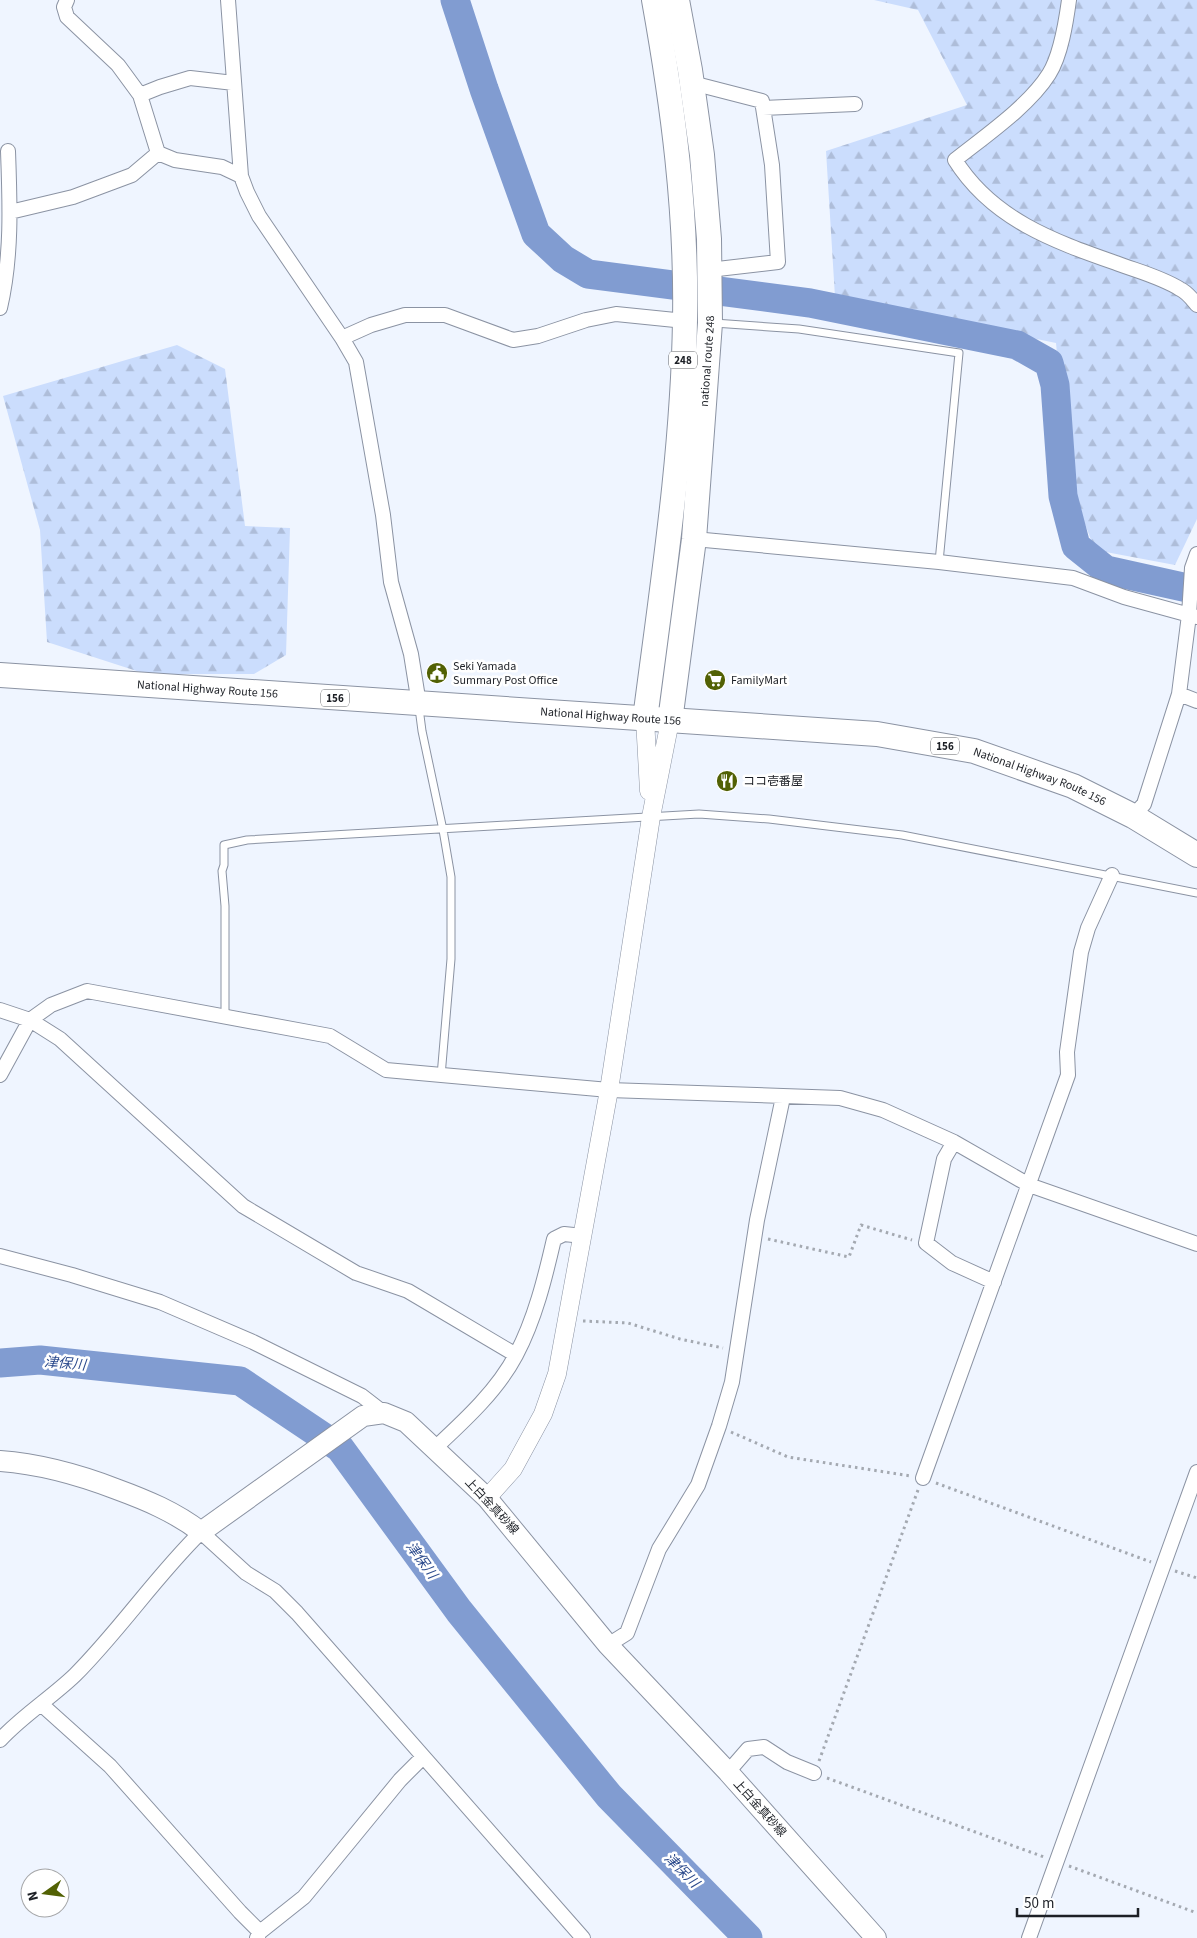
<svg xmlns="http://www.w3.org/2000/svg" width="1197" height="1938" font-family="'Source Sans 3','Noto Sans JP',sans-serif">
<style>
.forest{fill:url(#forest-firs)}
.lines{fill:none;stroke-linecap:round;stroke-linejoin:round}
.river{stroke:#819cd1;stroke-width:29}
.service-casing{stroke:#8b93a3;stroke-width:9}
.minor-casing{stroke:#8b93a3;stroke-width:16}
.tertiary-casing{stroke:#8b93a3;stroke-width:19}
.secondary-casing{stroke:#8b93a3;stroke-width:22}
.trunk-casing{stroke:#8b93a3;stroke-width:26}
.path{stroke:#a4a9b1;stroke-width:3;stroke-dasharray:2.5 4;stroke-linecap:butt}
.service{stroke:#fff;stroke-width:7}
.minor{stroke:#fff;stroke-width:14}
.tertiary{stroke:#fff;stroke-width:18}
.secondary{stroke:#fff;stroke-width:20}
.trunk{stroke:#fff;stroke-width:24}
.labels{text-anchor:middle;stroke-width:5;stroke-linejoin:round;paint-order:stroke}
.shield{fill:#fff;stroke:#616367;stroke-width:1}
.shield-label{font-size:11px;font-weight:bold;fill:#1d2026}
.street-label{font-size:12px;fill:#1d2026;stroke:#fff}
.poi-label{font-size:12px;fill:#1d2026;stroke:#fff;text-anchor:start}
.water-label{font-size:14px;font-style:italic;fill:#2c4b8d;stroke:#fff}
</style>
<defs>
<pattern id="forest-firs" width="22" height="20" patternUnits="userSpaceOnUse" patternTransform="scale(1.25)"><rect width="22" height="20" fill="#cbddfd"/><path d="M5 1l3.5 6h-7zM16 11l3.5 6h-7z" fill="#aebdd9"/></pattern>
</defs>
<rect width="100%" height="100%" fill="#eff5ff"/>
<path class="forest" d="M 874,0 L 1197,0 L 1197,519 L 1175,565 L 1095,550 L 1069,483 L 1056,343 L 835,297 L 826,151 L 967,105 L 918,10 Z
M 177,345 L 225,369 L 245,526 L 290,528 L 286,655 L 254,674 L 146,674 L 47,642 L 40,530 L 3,396 Z"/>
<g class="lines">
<path class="river" d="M 455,0 L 484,89 L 536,234 L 563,259 L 588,274 L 810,303 L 1017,345 L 1049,363 L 1055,385 L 1063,496 L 1076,546 L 1106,570 L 1197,590
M 0,1363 L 40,1360 L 240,1381 L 340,1448 L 459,1611 L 609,1796 L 748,1938"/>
<g class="service-casing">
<path id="service" d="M 714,323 L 799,329 L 959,353 L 939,562
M 419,708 L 422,731 L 443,830 L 451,877 L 451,959 L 441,1076
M 225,1017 L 225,906 L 222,871 L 224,865 L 224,845 L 247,840 L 699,814 L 769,819 L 902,835 L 1197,893"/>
</g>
<g class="minor-casing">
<path id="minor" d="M 67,0 L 64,7 L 67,17 L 118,65 L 140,95 L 158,153 L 175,160 L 222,167 L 241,176
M 228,0 L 241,176 L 247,192 L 259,216 L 342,338 L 356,362 L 383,515 L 391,582 L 411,654 L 419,704
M 1069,0 C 1066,22 1061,55 1049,74 C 1029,106 985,136 955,160 C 992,219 1053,241 1116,263 C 1137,271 1161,277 1180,289 C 1187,292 1192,299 1197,305
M 692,83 L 762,101 L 772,165 L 778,262 L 709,270
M 140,95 L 160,87 L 190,78 L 234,83
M 763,108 L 855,104
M 10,212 L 73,197 L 132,175 L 158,153
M 0,308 C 12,256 10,204 8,151
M 342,338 L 371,325 L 405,315 L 445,315 L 513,340 L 538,336 L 586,320 L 616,314 L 685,321
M 694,539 L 939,562 L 1073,578 L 1124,597 L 1197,617
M 1179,694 L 1197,701
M 1133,816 L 1144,804 L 1179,694 L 1189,615 L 1192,568 L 1197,554
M 0,1010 L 30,1020 L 60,1039 L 243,1206 L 356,1273 L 408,1291 L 516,1355
M 0,1075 L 30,1020 L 51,1005 L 87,991 L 330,1036 L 386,1070 L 609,1090 L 840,1098 L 883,1110 L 954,1142 L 1029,1185 L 1197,1244
M 954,1142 L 944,1159 L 926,1243 L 952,1263 L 994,1282
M 0,1256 L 72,1275 L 160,1302 L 253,1342 L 362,1396 L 384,1413
M 435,1448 C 464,1421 497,1391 516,1355 C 535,1319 545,1278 554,1239 L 564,1234 L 583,1236
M 923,1478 L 1068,1075 L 1067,1052 L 1081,952 L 1088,928 L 1112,875
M 608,1645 L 627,1633 L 659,1549 L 698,1485 L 719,1426 L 732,1382 L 757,1220 L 783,1097
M 41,1704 L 110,1766 L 240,1912 L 260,1932
M 0,1740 C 22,1716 51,1698 75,1675 C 120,1630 156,1576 201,1532 L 246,1573 L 275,1591 L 297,1613 L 583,1938
M 728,1772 L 748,1749 L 764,1747 L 787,1762 L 814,1773
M 257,1938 L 260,1932 L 304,1897 L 400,1780 L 423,1757
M 1029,1938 L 1197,1472"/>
</g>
<g class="tertiary-casing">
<path id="tertiary" d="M 645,719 L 649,791
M 487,1498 L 513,1469 L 543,1414 L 557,1374 L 609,1090 L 651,817 L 670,721"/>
</g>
<g class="secondary-casing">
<path id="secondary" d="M 0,1461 C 41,1464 77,1474 116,1489 C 146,1500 175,1512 201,1532 L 363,1416 L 384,1413 L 406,1422 L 487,1498 L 608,1645 L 728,1772 L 876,1938"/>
</g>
<g class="trunk-casing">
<g id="trunk">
<path id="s1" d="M 0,675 L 877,734 L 974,751 L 1073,786 L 1133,816 L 1197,855"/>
<path d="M 645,719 C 662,587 683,454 685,320 C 687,212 673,106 654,0"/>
<path id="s2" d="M 670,721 L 694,539 L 710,323 L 709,239 L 702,155 L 690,70 L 677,0"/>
</g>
</g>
<path class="path" d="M 768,1239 L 849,1257 L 861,1225 L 912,1240
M 583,1321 L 628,1323 L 680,1339 L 723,1348
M 731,1432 L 788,1457 L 911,1476
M 936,1483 L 1151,1562
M 1175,1571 L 1197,1578
M 819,1761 L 918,1490
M 827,1778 L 1044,1857
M 1069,1866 L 1197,1913"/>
<use href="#service" class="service"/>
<use href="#minor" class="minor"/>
<use href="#tertiary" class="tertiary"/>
<use href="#secondary" class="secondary"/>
<use href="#trunk" class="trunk"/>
</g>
<defs>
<g id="civic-disc" transform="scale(1.125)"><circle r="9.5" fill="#526104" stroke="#fff"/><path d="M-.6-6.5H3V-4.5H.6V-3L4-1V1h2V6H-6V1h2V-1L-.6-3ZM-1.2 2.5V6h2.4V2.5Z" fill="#fff"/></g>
<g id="supermarket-disc" transform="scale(1.125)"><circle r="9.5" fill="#526104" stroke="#fff"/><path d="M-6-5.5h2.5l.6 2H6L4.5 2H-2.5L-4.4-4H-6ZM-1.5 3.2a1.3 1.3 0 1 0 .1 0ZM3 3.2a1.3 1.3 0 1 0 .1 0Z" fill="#fff"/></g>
<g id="restaurant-disc" transform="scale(1.125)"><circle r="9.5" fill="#526104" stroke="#fff"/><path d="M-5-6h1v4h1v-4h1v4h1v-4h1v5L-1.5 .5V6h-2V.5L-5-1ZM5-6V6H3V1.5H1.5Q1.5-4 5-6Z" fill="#fff"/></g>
</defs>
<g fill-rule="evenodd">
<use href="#civic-disc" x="437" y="673"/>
<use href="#supermarket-disc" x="715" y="680"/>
<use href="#restaurant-disc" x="727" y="781"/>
</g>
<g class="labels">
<g class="shield">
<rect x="669" y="351.5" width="28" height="17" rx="4"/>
<rect x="321" y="689.5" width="28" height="17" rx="4"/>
<rect x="931" y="737.5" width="28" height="17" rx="4"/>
</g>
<g class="shield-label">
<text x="683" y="364">248</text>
<text x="335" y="702">156</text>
<text x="945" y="750">156</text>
</g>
<g class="street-label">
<text dy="4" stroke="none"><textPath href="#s2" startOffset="362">national route 248</textPath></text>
<text dy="4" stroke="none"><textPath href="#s1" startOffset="208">National Highway Route 156</textPath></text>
<text dy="4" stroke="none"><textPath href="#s1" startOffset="612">National Highway Route 156</textPath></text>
<text dy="4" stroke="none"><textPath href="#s1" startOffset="1048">National Highway Route 156</textPath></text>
<text transform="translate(492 1506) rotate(47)" y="4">上白金真砂線</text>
<text transform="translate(760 1808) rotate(48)" y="4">上白金真砂線</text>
</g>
<g class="poi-label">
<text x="453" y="670">Seki Yamada<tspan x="453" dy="14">Summary Post Office</tspan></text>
<text x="731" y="684">FamilyMart</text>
<text x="743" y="785">ココ壱番屋</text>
</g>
<g class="water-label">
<text transform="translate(65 1363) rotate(5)" y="5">津保川</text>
<text transform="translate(422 1560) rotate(54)" y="5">津保川</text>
<text transform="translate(682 1870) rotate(45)" y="5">津保川</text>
</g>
</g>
<g transform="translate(45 1893) rotate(256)"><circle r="24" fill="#ffffff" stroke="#a5a6a8"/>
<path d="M0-4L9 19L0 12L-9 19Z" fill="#526104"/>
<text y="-8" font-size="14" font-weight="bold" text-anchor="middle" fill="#1d2026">N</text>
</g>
<path d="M1017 1908v8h121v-8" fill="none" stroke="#1d2026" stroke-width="2.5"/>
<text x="1024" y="1908" font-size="15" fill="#1d2026" stroke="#ffffff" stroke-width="4" paint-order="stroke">50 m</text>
</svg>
